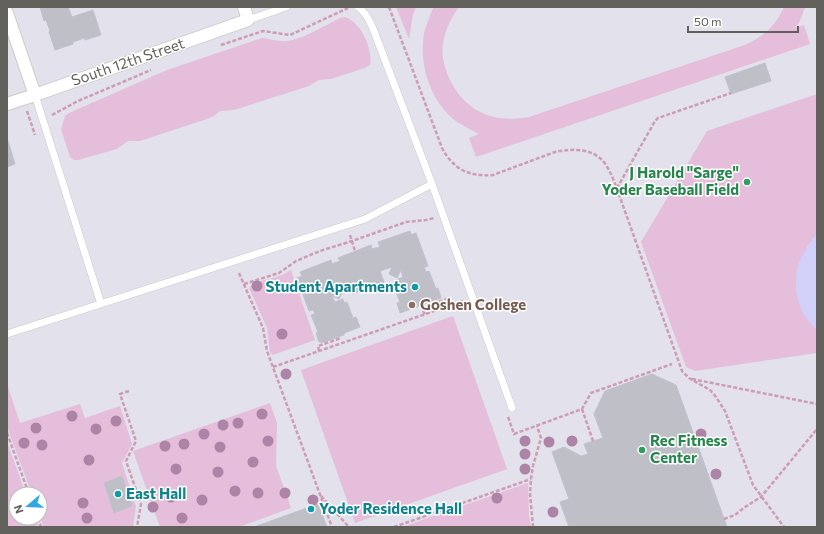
<svg xmlns="http://www.w3.org/2000/svg" width="824" height="534" font-family="Commissioner,sans-serif">
<style>
.green{fill:#e4beda}
.sand{fill:#d1d0f9}
.building{fill:#bebfc7;stroke:#c0c1d1}
.lines{fill:none;stroke-linecap:round;stroke-linejoin:round}
.lane-casing{stroke:#cccbc5;stroke-width:8}
.street-casing{stroke:#cccbc5;stroke-width:14}
.path{stroke:#ce9db5;stroke-width:2.5;stroke-dasharray:4 2;stroke-linecap:butt}
.lane{stroke:#fff;stroke-width:7}
.street{stroke:#fff;stroke-width:12}
.tree{fill:#ae84a6}
.leisure-dot{fill:#2e9e5b;stroke:#fff;stroke-width:1.5}
.culture-dot{fill:#0f9aa8;stroke:#fff;stroke-width:1.5}
.education-dot{fill:#8d6e63;stroke:#fff;stroke-width:1.5}
.labels{text-anchor:middle;stroke-width:3;stroke-linejoin:round;paint-order:stroke}
.street-label{font-size:15px;fill:#62605a;stroke:#fff}
.leisure-label{font-size:15px;font-weight:bold;fill:#27864d;stroke:#fff;text-anchor:end}
.culture-label{font-size:15px;font-weight:bold;fill:#0d838f;stroke:#fff;text-anchor:start}
.education-label{font-size:15px;font-weight:bold;fill:#785e54;stroke:#fff;text-anchor:start}
</style>
<rect width="100%" height="100%" fill="#e2e1ec"/>
<path class="green" d="M 396,7 L 416,7 L 413,14 L 409,39 Z
M 434,7 L 459,7 C 451,18 445,30 443,44 C 441,57 445,70 451,82 C 468,114 496,123 529,117 L 745,45 C 764,36 775,27 784,7 L 805,7 L 800,21 L 795,28 L 804,25 L 810,44 L 476,157 L 469,138 L 479,134 C 470,129 460,125 452,118 C 429,97 419,63 424,33 C 426,25 430,17 432,10 Z
M 345,17 C 361,22 373,49 370,65 L 365,68 L 331,79 L 319,80 L 309,86 L 234,110 L 220,111 L 214,116 L 207,119 L 140,141 L 128,141 L 117,149 L 78,160 L 74,160 L 70,157 L 61,129 L 65,116 L 69,113 L 167,70 L 262,38 C 271,39 279,42 287,41 C 301,40 326,25 340,18 Z
M 817,94 L 817,234 L 807,247 L 816,329 L 817,329 L 817,353 L 695,371 L 686,367 L 641,242 L 707,131 Z
M 291,270 L 315,340 L 273,355 L 270,353 L 267,328 L 249,288 C 257,279 268,281 279,276 C 283,275 287,272 291,270 Z
M 453,316 L 507,469 L 355,523 L 301,370 Z
M 7,384 L 20,423 L 80,404 L 85,418 L 120,406 L 132,444 L 122,463 L 136,506 L 133,527 L 44,527 L 40,517 L 40,494 L 32,494 L 7,427 Z
M 270,403 L 277,423 L 276,466 L 291,508 L 239,527 L 160,527 L 133,451 Z
M 7,442 L 26,494 L 16,494 L 16,518 L 35,518 L 38,527 L 7,526 Z
M 528,483 L 529,515 L 531,527 L 402,527 Z"/>
<path class="sand" d="M 817,234 L 817,329 L 816,329 C 812,325 807,320 804,315 C 796,301 793,278 799,263 C 803,252 810,243 817,234 Z"/>
<path class="building" d="M 40,7 L 68,7 L 72,17 L 93,10 L 101,35 L 85,40 L 84,38 L 73,42 L 73,44 L 55,50 L 49,32 L 50,31 L 46,20 L 44,21 Z
M 765,63 L 771,81 L 731,94 L 725,77 Z
M 8,141 L 15,164 L 7,167 L 7,142 Z
M 410,231 L 411,235 L 416,233 L 428,266 L 424,267 L 426,272 L 429,271 L 436,289 L 438,288 L 441,298 L 400,313 L 397,303 L 400,302 L 393,285 L 397,284 L 396,280 L 403,277 L 401,270 L 397,278 L 389,274 L 392,267 L 380,271 L 384,282 L 373,286 L 374,289 L 364,292 L 363,290 L 352,294 L 348,283 L 336,288 L 343,290 L 339,299 L 332,296 L 335,302 L 343,299 L 344,303 L 347,302 L 353,318 L 356,317 L 360,327 L 344,333 L 344,335 L 321,343 L 321,341 L 319,342 L 316,333 L 318,332 L 311,315 L 315,314 L 313,310 L 309,311 L 297,278 L 302,276 L 300,272 L 331,260 L 332,264 L 340,261 L 338,258 L 371,245 L 372,249 L 380,247 L 378,242 Z
M 652,374 L 676,385 L 727,527 L 569,527 L 560,502 L 569,499 L 552,452 L 564,447 L 581,456 L 588,454 L 584,444 L 603,438 L 594,414 L 605,391 Z
M 122,476 L 132,506 L 114,513 L 104,483 Z
M 318,504 L 327,527 L 254,527 Z"/>
<g class="lines">
<g class="lane-casing">
<path id="lane" d="M 358,7 C 368,14 373,28 377,39 L 432,184 L 512,408
M 248,20 L 286,7
M 35,95 L 101,304
M 7,334 L 365,219 L 432,184"/>
</g>
<g class="street-casing">
<path id="street" d="M 7,13 L 35,95
M 7,104 L 35,95 L 248,20 L 244,7"/>
</g>
<path class="path" d="M 389,7 L 442,148 C 453,169 469,177 493,175 L 555,152 C 573,148 595,148 606,165 C 611,173 614,181 617,189 L 682,371 L 689,378 L 710,390 L 716,397 L 725,411 L 753,485 L 784,527
M 221,45 L 263,31 L 290,35 L 348,8
M 27,111 L 35,135
M 52,115 L 78,101 L 151,70
M 617,188 L 655,121 L 658,118 L 731,93
M 350,235 L 355,251
M 239,273 L 263,328 L 267,351 L 332,527
M 244,284 L 279,273 L 296,261 L 320,251 L 352,241 L 406,222 L 426,220 L 434,218
M 421,305 L 425,315
M 422,308 L 449,298 L 452,305
M 319,351 L 318,346 L 341,338
M 273,367 L 463,301
M 692,379 L 817,404
M 129,391 L 120,394 L 136,441 L 126,461 L 141,504 L 137,527
M 582,409 L 593,441
M 508,417 L 514,434 L 582,409 L 591,393 L 672,364
M 7,433 L 29,494
M 321,496 L 349,527
M 323,515 L 327,514
M 38,518 L 41,527
M 724,519 L 735,515 L 745,507 L 761,497 L 817,429
M 394,527 L 531,479
M 533,527 L 530,493 L 531,479 L 533,466 L 541,438 L 537,426"/>
<use href="#lane" class="lane"/>
<use href="#street" class="street"/>
</g>
<g class="tree">
<circle cx="257" cy="286" r="5.5"/>
<circle cx="282" cy="334" r="5.5"/>
<circle cx="286" cy="374" r="5.5"/>
<circle cx="262" cy="414" r="5.5"/>
<circle cx="72" cy="416" r="5.5"/>
<circle cx="116" cy="421" r="5.5"/>
<circle cx="238" cy="423" r="5.5"/>
<circle cx="223" cy="425" r="5.5"/>
<circle cx="36" cy="428" r="5.5"/>
<circle cx="96" cy="429" r="5.5"/>
<circle cx="204" cy="434" r="5.5"/>
<circle cx="701" cy="434" r="5.5"/>
<circle cx="268" cy="441" r="5.5"/>
<circle cx="525" cy="441" r="5.5"/>
<circle cx="572" cy="441" r="5.5"/>
<circle cx="549" cy="442" r="5.5"/>
<circle cx="24" cy="443" r="5.5"/>
<circle cx="184" cy="444" r="5.5"/>
<circle cx="42" cy="445" r="5.5"/>
<circle cx="165" cy="446" r="5.5"/>
<circle cx="220" cy="447" r="5.5"/>
<circle cx="525" cy="454" r="5.5"/>
<circle cx="89" cy="460" r="5.5"/>
<circle cx="253" cy="462" r="5.5"/>
<circle cx="176" cy="469" r="5.5"/>
<circle cx="525" cy="469" r="5.5"/>
<circle cx="218" cy="472" r="5.5"/>
<circle cx="716" cy="474" r="5.5"/>
<circle cx="235" cy="491" r="5.5"/>
<circle cx="258" cy="493" r="5.5"/>
<circle cx="285" cy="493" r="5.5"/>
<circle cx="171" cy="497" r="5.5"/>
<circle cx="497" cy="498" r="5.5"/>
<circle cx="202" cy="500" r="5.5"/>
<circle cx="313" cy="500" r="5.5"/>
<circle cx="83" cy="503" r="5.5"/>
<circle cx="153" cy="507" r="5.5"/>
<circle cx="553" cy="512" r="5.5"/>
<circle cx="87" cy="518" r="5.5"/>
<circle cx="182" cy="518" r="5.5"/>
</g>
<g class="leisure-dot">
<circle cx="747" cy="182" r="4"/>
<circle cx="642" cy="450" r="4"/>
</g>
<g class="culture-dot">
<circle cx="415" cy="287" r="4"/>
<circle cx="118" cy="494" r="4"/>
<circle cx="311" cy="509" r="4"/>
</g>
<circle class="education-dot" cx="412" cy="305" r="4"/>
<g class="labels">
<g class="street-label">
<text transform="translate(128 62) rotate(-19)" y="5">South 12th Street</text>
</g>
<g class="leisure-label">
<text x="739" y="178">J Harold "Sarge"<tspan x="739" dy="17">Yoder Baseball Field</tspan></text>
<text x="650" y="446" text-anchor="start">Rec Fitness<tspan x="650" dy="17">Center</tspan></text>
</g>
<g class="culture-label">
<text x="407" y="292" text-anchor="end">Student Apartments</text>
<text x="126" y="499">East Hall</text>
<text x="319" y="514">Yoder Residence Hall</text>
</g>
<g class="education-label">
<text x="420" y="310">Goshen College</text>
</g>
</g>
<rect width="824" height="534" fill="none" stroke="#62605a" stroke-width="16"/>
<g transform="translate(28 506) rotate(251)"><circle r="19" fill="#ffffff" stroke="#c0bfbd"/>
<path d="M0-3L7 15L0 10L-7 15Z" fill="#30a8e4"/>
<text y="-6" font-size="11" font-weight="bold" text-anchor="middle" fill="#62605a">N</text>
</g>
<path d="M688 26v6h110v-6" fill="none" stroke="#62605a" stroke-width="2"/>
<text x="694" y="26" font-size="12" fill="#62605a" stroke="#ffffff" stroke-width="3" paint-order="stroke">50 m</text>
</svg>
